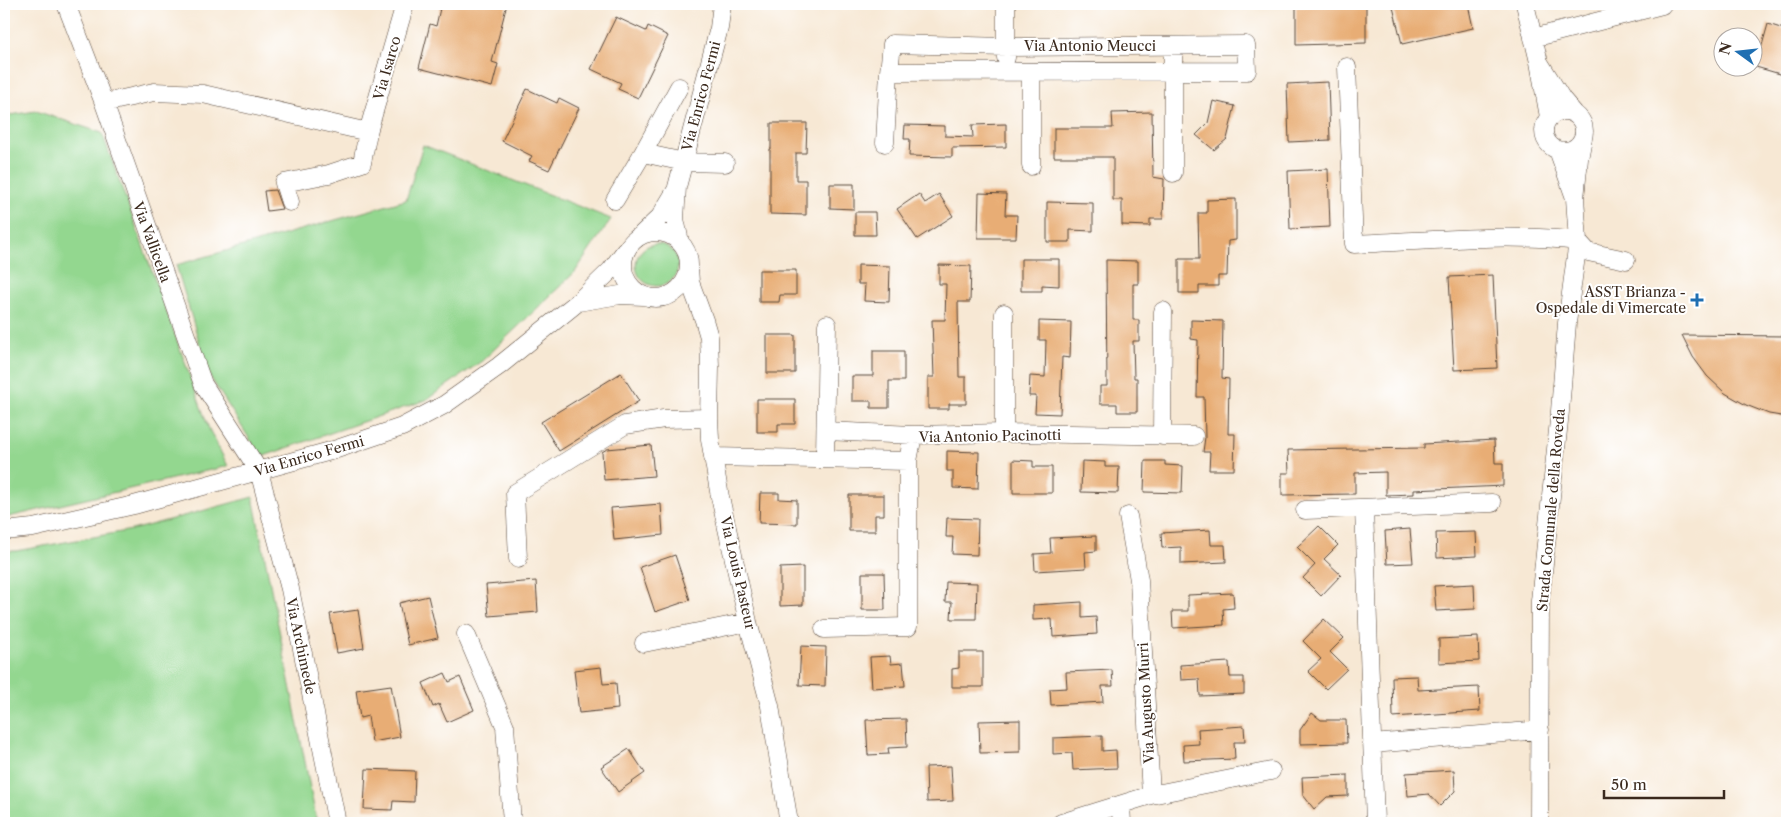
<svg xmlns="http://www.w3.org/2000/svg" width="1791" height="827" font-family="'Libre Caslon Text',serif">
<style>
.green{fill:#93d78f;stroke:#678056}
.building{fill:#e8ad75}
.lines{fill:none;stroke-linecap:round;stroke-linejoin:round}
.minor-casing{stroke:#574639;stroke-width:19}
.minor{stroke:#fff;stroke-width:18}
.poi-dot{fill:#1f6fb2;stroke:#fff;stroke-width:2}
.labels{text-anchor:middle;stroke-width:4;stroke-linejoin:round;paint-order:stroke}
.street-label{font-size:14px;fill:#3b2a1e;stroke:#fff}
.poi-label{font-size:14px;fill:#3b2a1e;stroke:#fff;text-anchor:end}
</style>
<rect width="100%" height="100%" fill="#fff"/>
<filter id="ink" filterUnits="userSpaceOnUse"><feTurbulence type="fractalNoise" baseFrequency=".02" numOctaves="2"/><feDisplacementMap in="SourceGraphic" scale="10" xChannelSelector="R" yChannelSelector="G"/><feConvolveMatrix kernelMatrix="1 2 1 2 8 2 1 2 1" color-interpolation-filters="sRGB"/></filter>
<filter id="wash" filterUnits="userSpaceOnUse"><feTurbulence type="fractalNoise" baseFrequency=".0096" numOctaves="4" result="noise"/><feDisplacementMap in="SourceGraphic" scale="20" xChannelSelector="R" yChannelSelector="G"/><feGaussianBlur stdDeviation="1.12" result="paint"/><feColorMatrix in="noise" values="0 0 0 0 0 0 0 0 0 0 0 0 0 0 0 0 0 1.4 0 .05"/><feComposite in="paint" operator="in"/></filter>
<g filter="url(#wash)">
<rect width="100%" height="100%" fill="#f7e8d4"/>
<path class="green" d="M 36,111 L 102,133 L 209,429 L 228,466 L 4,518 L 4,116 Z
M 423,145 L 611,219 L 575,272 L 482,361 L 426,400 L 261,457 L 209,375 L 176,265 L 406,200 Z
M636 265a21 21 0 1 1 42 0a21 21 0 1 1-42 0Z
M 253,497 L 317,823 L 4,823 L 4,551 L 16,551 L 132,530 Z"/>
<g id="blocks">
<path class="building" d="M 441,4 L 507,4 L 492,62 L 498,64 L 492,87 L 419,68 L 430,24 L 436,26 Z
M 1406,4 L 1468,4 L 1473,28 L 1402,44 L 1393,7 Z
M 1366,5 L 1366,43 L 1296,45 L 1296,7 Z
M 616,17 L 646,31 L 648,26 L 668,36 L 638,98 L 618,89 L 621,83 L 591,69 Z
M 1768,24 L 1787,30 L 1787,76 L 1756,67 Z
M 1328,82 L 1330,140 L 1289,142 L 1287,84 Z
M 527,89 L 557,103 L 559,98 L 579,108 L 549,170 L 529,161 L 532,156 L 502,141 Z
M 1213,101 L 1235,106 L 1227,139 L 1214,150 L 1196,135 L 1208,123 Z
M 1152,112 L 1153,177 L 1164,179 L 1163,219 L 1150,219 L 1150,226 L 1122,225 L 1122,200 L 1113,200 L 1113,157 L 1054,157 L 1054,128 L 1113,128 L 1112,113 Z
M 771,123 L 807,123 L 806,153 L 796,153 L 796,180 L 806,180 L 806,215 L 770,214 L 770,149 L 771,149 Z
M 1006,124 L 1006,147 L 952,148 L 952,157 L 909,156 L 910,139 L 904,139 L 905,125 L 945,126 L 945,136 L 973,137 L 972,125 Z
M 1328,169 L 1330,227 L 1290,229 L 1288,171 Z
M 830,184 L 854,184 L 854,209 L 830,208 Z
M 275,190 L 282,209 L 267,211 L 264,191 Z
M 979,193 L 1006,194 L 1005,215 L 1017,215 L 1016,238 L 978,238 Z
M 919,194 L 925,203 L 939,194 L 953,216 L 917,239 L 897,209 Z
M 1236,199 L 1236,240 L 1228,241 L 1227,276 L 1218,276 L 1218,286 L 1199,286 L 1199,293 L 1179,293 L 1179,259 L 1199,259 L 1198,213 L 1207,213 L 1207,200 Z
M 1047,202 L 1093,203 L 1093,231 L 1070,230 L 1070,242 L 1047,242 Z
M 855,212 L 875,212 L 876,235 L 855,235 Z
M 1021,259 L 1059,259 L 1059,286 L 1042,285 L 1042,291 L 1021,291 Z
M 1106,260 L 1138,261 L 1138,284 L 1133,284 L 1133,320 L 1139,320 L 1139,341 L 1133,341 L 1134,378 L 1137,378 L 1137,412 L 1117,412 L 1117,404 L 1100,404 L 1100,386 L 1107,386 Z
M 858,265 L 890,266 L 889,302 L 864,301 L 865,284 L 858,284 Z
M 939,265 L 971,266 L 970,302 L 958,302 L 959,377 L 966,377 L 966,404 L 949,404 L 949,409 L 928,409 L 928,377 L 934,377 L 932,320 L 945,320 L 946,284 L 939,284 Z
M 759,270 L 796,270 L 796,295 L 780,295 L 779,302 L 759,302 Z
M 1493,275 L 1497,368 L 1454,370 L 1449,277 Z
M 1191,320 L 1223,321 L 1222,378 L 1229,379 L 1228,434 L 1235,434 L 1234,470 L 1209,470 L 1210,452 L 1203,452 L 1205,437 L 1204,397 L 1197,397 L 1198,340 L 1191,339 Z
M 1039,321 L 1071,322 L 1070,358 L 1062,357 L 1060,414 L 1035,413 L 1036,396 L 1029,396 L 1030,376 L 1045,377 L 1046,340 L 1039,340 Z
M 767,335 L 795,335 L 795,373 L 767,373 Z
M 1682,335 L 1787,336 L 1787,417 L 1769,414 L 1746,405 L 1725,393 L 1707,376 L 1693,357 Z
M 873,351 L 904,351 L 904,381 L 889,381 L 889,408 L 871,408 L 871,401 L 852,401 L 852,376 L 873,376 Z
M 621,373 L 639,401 L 559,451 L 541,422 Z
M 757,399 L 795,399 L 795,424 L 778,424 L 778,432 L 757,432 Z
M 1494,440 L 1495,463 L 1503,463 L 1503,486 L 1414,490 L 1414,494 L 1386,495 L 1386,472 L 1355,473 L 1355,494 L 1282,495 L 1282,473 L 1289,473 L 1288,450 L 1424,448 L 1424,444 Z
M 651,445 L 654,476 L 604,480 L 602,452 L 607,449 Z
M 947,451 L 979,452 L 978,489 L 953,488 L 953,471 L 947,471 Z
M 1013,460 L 1033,461 L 1033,467 L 1052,467 L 1052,493 L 1013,493 Z
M 1082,461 L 1105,462 L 1105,467 L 1119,467 L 1118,493 L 1081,492 Z
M 1145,461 L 1165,461 L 1165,465 L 1183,466 L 1182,493 L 1144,492 Z
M 760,493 L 779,493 L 779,499 L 797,500 L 797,524 L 759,523 Z
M 849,495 L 884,495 L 884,515 L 875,515 L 875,531 L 849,531 Z
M 661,504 L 663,535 L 614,540 L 611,508 Z
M 947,518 L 978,519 L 977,555 L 952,554 L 953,537 L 946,537 Z
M 1319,526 L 1338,545 L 1324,559 L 1341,575 L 1321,596 L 1303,578 L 1315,565 L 1297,547 Z
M 1410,529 L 1413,563 L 1387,564 L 1385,531 Z
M 1210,530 L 1211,545 L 1225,545 L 1226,562 L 1181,564 L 1181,547 L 1162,548 L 1161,533 Z
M 1476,532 L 1477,556 L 1437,558 L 1436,533 Z
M 1096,536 L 1096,551 L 1085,552 L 1086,568 L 1035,571 L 1034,554 L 1051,553 L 1050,538 Z
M 675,555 L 690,600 L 655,612 L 640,567 Z
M 803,567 L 803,605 L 780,606 L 780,568 Z
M 862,573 L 884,573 L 885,610 L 862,610 Z
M 536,581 L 538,612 L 489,616 L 486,585 Z
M 946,582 L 977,583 L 976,619 L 951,619 L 952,602 L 945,602 Z
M 1474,584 L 1475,609 L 1436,611 L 1434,586 Z
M 1233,593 L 1234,608 L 1223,609 L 1224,625 L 1173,628 L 1172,611 L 1188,611 L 1188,595 Z
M 428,596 L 438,638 L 408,645 L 399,603 Z
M 1082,602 L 1082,618 L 1096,617 L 1097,634 L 1053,637 L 1052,619 L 1033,620 L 1033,605 Z
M 358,610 L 364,648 L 337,653 L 330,614 Z
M 1324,619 L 1344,638 L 1330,652 L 1347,669 L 1326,689 L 1308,671 L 1321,659 L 1303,641 Z
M 1478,637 L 1479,661 L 1439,663 L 1439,639 Z
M 801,646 L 826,647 L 825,686 L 799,685 Z
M 959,652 L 983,652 L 983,687 L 952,687 L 952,669 L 959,668 Z
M 890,656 L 891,664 L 903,663 L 905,686 L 872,688 L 870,657 Z
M 1229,662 L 1230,677 L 1244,677 L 1244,694 L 1200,696 L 1199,679 L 1181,680 L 1180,665 Z
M 601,667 L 603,684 L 616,683 L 618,709 L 579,713 L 574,670 Z
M 1112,670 L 1113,686 L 1102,686 L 1103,702 L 1051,705 L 1050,689 L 1067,688 L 1066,672 Z
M 445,673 L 449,682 L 460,677 L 474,710 L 447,722 L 439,704 L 433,707 L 423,683 Z
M 1417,676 L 1418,690 L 1479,687 L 1480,711 L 1393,717 L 1392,677 Z
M 391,685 L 400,737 L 372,742 L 368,716 L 360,718 L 356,690 Z
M 1312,713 L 1321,720 L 1346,720 L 1347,743 L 1300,744 L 1300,730 Z
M 906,719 L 907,747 L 888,748 L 889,754 L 868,755 L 866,720 Z
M 1020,720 L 1020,752 L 980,753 L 979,721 Z
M 1244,726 L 1245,742 L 1234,742 L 1235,759 L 1184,761 L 1183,745 L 1199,744 L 1198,729 Z
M 1102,736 L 1102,751 L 1116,750 L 1117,768 L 1073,770 L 1072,753 L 1053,754 L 1053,738 Z
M 629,749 L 645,773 L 618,792 L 601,767 Z
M 951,766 L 953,801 L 927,802 L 926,767 Z
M 366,769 L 415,771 L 414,802 L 393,801 L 392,810 L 364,809 Z
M 1454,770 L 1455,791 L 1440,806 L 1429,794 L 1408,796 L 1406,773 Z
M 1348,775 L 1348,796 L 1327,797 L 1314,809 L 1303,795 L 1302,777 Z"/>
</g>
</g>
<g filter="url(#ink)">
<use href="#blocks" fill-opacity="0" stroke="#574639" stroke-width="1"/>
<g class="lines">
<g class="minor-casing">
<path id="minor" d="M 66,4 L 104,103 L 203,384 L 259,471 L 290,589 L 337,823
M 1006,4 L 1006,58
M 1525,4 L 1539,62
M 1533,38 L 1662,5
M 892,44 L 1006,47 L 1246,45 L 1247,71 L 889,72 Z
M 1347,67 L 1354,244 C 1428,241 1504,233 1578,241 L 1588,252 L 1626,260
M 104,103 L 154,92 L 203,94 L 368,132
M1544 131a20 20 0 1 1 40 0a20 20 0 1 1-40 0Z
M 1549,117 L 1539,62 L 1562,99 L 1574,113
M 885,143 L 889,72
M 1558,150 L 1575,198 L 1579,159 L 1583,138
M 643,153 L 679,87
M 1031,166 L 1031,73
M 1173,173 L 1173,46
M 615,200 L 643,153 L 684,162 L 725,163
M 290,202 L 284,183 L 329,174 L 362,163 L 368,132 L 405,4
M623 265a33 33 0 1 1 66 0a33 33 0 1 1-66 0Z
M 642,234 L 660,217 L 675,192
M 680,242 L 675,219 L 677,187 L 719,28 L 722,4
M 689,267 L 690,282 L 704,320 L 709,337 L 710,367 L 709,418 L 710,439 L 720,497 L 748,622 L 770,706 L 789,823
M 578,302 L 620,295 L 644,296
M 826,431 L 913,435
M 1004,433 L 1004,313
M 1162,436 L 1163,311
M 714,457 L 908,461 L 913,435 L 1004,433 L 1194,436
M 825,458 L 827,324
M 1364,508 L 1375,823
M 1305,510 L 1492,503
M 4,531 L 33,528 L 134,505 L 334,450 L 402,427 L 444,405 L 499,366 L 578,302 L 611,270 L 625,251
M 518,559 L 515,493 L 625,425 L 664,419 L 709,418
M 824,629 L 908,627 L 908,461
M 466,634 L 505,726 L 512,823
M 644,643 L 748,622
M 1372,744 L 1540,730
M 1151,795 L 1271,771
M 1121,805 L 1122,823
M 1061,823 L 1151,795 L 1139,580 L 1128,516
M 1539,823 L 1540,601 L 1560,411 L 1567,323 L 1578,241 L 1575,198"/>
</g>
<use href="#minor" class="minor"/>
</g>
</g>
<path class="poi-dot" d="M1694.5 292.5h5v5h5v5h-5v5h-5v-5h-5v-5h5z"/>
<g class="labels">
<g class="street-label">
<text x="1090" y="51">Via Antonio Meucci</text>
<text transform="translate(387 68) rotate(-74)" y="5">Via Isarco</text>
<text transform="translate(701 96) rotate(-75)" y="5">Via Enrico Fermi</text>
<text transform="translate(152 242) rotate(70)" y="5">Via Vallicella</text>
<text transform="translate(990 436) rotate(-1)" y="5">Via Antonio Pacinotti</text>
<text transform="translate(309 456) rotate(-16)" y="5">Via Enrico Fermi</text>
<text transform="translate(1551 510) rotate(-85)" y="5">Strada Comunale della Roveda</text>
<text transform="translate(738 573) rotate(77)" y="5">Via Louis Pasteur</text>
<text transform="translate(301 646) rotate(78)" y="5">Via Archimede</text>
<text transform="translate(1146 703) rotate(-93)" y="5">Via Augusto Murri</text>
</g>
<g class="poi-label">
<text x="1686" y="297">ASST Brianza -<tspan x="1686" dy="16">Ospedale di Vimercate</tspan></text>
</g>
</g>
<rect width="1791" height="827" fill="none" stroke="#fff" stroke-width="20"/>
<g transform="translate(1738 52) rotate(285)"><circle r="24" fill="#ffffff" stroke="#b1aaa5"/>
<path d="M0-4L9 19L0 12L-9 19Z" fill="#1f6fb2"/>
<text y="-8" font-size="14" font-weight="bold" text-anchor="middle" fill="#3b2a1e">N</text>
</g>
<path d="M1604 790v8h120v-8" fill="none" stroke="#3b2a1e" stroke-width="2.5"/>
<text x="1611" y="790" font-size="15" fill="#3b2a1e" stroke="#ffffff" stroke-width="4" paint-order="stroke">50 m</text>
</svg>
